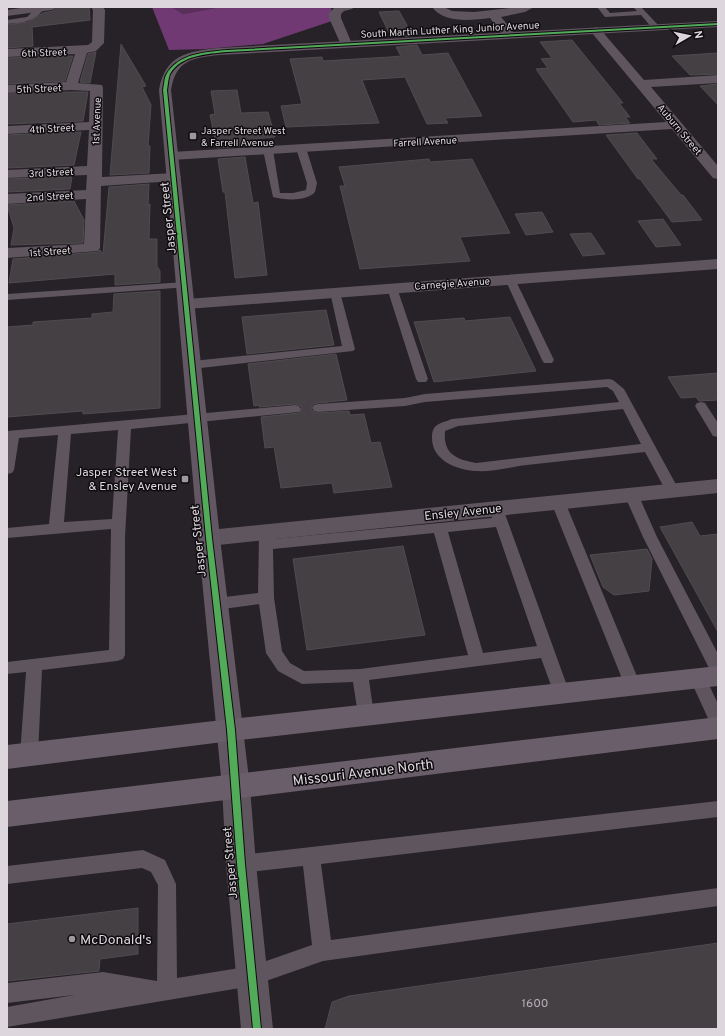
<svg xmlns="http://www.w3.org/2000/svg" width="725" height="1036" font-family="Overpass,sans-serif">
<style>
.green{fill:#583059}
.forest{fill:#713974}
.building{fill:#444044;stroke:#504b50}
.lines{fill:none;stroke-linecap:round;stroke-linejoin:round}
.lane{fill:#5e555e;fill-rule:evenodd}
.street{fill:#5e555e;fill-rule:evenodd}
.secondary{fill:#625762;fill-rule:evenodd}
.primary{fill:#695e6a;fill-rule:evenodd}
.cycleway-casing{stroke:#0f0c0f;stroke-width:2}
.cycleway{fill:#51ab58;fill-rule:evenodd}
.poi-dot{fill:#9d989d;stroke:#0f0c0f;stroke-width:1.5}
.labels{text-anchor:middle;stroke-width:3;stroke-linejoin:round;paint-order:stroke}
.far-street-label{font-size:10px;fill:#ddd7dd;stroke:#0f0c0f}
.far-poi-label{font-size:10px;fill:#ddd7dd;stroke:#0f0c0f;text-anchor:start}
.street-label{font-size:12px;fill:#ddd7dd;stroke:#0f0c0f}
.poi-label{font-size:12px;fill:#ddd7dd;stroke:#0f0c0f;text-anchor:end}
.near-number-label{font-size:12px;fill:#b7b1b7}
.near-street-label{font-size:14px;fill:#ddd7dd;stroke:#0f0c0f}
.near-poi-label{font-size:14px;fill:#ddd7dd;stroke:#0f0c0f;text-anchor:start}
</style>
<rect width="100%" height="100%" fill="#272227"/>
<path class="green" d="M 172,7 L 221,7 L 183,14 Z"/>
<path class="forest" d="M 152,7 L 172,7 L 183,14 L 221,7 L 331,7 L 332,21 L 263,44 L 205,49 L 169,50 Z"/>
<path class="building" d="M 59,7 L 89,7 L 90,20 L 32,27 L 33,46 L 7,48 L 7,25 L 28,22 L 43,13 L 53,11 Z
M 399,11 L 413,36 L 391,37 L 379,12 Z
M 572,40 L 623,103 L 619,103 L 630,117 L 625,117 L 630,123 L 599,125 L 596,120 L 573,122 L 536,69 L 548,68 L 541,59 L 552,58 L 540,42 Z
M 121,44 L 146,86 L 142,87 L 151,105 L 148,146 L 150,146 L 149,173 L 110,175 Z
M 417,45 L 422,55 L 448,53 L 482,116 L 445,118 L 448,123 L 427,124 L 405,77 L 362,80 L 379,123 L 286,127 L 281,106 L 302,104 L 290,59 L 322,57 L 323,61 L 390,57 L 401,56 L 396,47 Z
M 96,52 L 90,83 L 80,82 L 88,54 Z
M 718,53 L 718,74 L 690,75 L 672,56 Z
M 73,56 L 65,81 L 7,84 L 7,58 Z
M 718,84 L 718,105 L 700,86 Z
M 237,90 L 241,113 L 268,112 L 275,137 L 241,140 L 243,146 L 217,148 L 210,115 L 215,114 L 211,91 Z
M 71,92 L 88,92 L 83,121 L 7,124 L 7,94 Z
M 81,132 L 74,165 L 7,168 L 7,135 Z
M 637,133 L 657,159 L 651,159 L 681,195 L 683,195 L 702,220 L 672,222 L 640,179 L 638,179 L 606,135 Z
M 245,157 L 253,203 L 258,202 L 267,275 L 235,278 L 225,192 L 223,192 L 218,159 Z
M 429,159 L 430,162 L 472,159 L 510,233 L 460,237 L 470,261 L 360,269 L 340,186 L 345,186 L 339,167 Z
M 72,177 L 70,189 L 7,192 L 7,179 Z
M 149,184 L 148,205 L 150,204 L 149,239 L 157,239 L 157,266 L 160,271 L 160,282 L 115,285 L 115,274 L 9,283 L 13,259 L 98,252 L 100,250 L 103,254 L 109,187 Z
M 74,201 L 84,220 L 83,243 L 11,245 L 14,228 L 7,205 Z
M 542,212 L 553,232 L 526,235 L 515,214 Z
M 663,219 L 681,245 L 656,247 L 638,221 Z
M 591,233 L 605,254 L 583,256 L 570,234 Z
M 160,291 L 160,408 L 83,414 L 83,411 L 7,417 L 7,327 L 33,325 L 33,322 L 92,318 L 92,314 L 113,312 L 114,294 Z
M 326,310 L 334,345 L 247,354 L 242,317 Z
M 510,317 L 536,371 L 434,382 L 414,322 L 464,318 L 465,321 Z
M 336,354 L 347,400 L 318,403 L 313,404 L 311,409 L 314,412 L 318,413 L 349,411 L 350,415 L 364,414 L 371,443 L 380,442 L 392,487 L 334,493 L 332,483 L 281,488 L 274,447 L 265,448 L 261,417 L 299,413 L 302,408 L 299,405 L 295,404 L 259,407 L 259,405 L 254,406 L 248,364 Z
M 718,373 L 718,400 L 699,401 L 696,397 L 681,398 L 668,377 Z
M 692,522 L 700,536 L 718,534 L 718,632 L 660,527 Z
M 403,546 L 425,635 L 307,650 L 293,559 Z
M 647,549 L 652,559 L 649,591 L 614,595 L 603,587 L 590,555 Z
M 138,908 L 138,954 L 100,959 L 99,971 L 7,981 L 7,924 Z
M 718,943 L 718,1029 L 325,1029 L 332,1002 L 349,996 Z"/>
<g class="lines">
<path class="lane" d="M 37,7 L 41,7 L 44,9 C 34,22 22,23 7,24 L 7,20 L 27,17 Z
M 597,7 L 605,7 L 610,13 L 637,11 L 633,7 L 641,7 L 660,27 L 659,29 L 653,29 L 641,15 L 605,17 Z
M 301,145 L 306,148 L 317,183 L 315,192 C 306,202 285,200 273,197 L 263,150 L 268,147 L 273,150 L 280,193 L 293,193 L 306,190 L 307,183 L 296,148 Z
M 510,276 L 515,279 L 554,360 L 552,363 L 544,363 L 542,360 L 505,279 Z
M 185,282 L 190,285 L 189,287 L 7,300 L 7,294 Z
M 392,285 L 397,288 L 428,379 L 426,382 L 418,382 L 416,379 L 387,288 Z
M 335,289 L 340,292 L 355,349 L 353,351 L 192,369 L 188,368 L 186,365 L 188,362 L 192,361 L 342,346 L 330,292 Z
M 609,379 L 613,380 L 624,389 L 679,490 L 677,493 L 672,495 L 667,493 L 645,452 C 606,456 566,461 527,465 C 511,467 491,472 476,471 C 456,470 432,460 432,438 C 432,423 440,424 452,419 L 619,402 L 613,391 L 607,387 L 425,402 L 405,406 L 318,412 L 314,411 L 312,408 L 314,405 L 318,404 L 405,398 L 425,394 ZM 623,409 L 641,444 L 476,463 C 456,459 443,454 445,431 L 458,426 Z
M 701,402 L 705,403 L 718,423 L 718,437 L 713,436 L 695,406 L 697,403 Z
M 295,405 L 299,406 L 301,409 L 299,412 L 131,429 L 125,537 L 125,655 L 123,659 L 117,661 L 42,670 L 38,755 L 35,760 L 29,762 L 23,760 L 20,755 L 26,672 L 7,674 L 7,662 L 109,650 L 111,529 L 7,538 L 7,528 L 49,524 L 58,435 L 19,438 L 14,470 L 12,473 L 7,474 L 7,431 ZM 118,430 L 112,519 L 64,522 L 71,434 Z
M 631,489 L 636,491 L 638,494 L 657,537 L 718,654 L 718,675 L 712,674 L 643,537 L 624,494 L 626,491 Z
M 558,497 L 563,499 L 565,502 L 641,686 L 639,691 L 633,693 L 627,691 L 625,686 L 551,502 L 553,499 Z
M 498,509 L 503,511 L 505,514 L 570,694 L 568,699 L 562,701 L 556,699 L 541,658 L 369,680 L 374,715 L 372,720 L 366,722 L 360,720 L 358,715 L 353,682 L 302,684 L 278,671 L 266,653 L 259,604 L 216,610 L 211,608 L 208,604 L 211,600 L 216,598 L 258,593 L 259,536 L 261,532 L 266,531 L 271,532 L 273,539 L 492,518 L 491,514 L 493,511 ZM 496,527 L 537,646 L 483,653 L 448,532 ZM 434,533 L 468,655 L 360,669 L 304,671 L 290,663 L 282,651 L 274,598 L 273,549 Z
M 698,673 L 704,674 L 718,704 L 718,729 L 712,727 L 690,679 L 692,674 Z
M 718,801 L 718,817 L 321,864 L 331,940 L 718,888 L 718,906 L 323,961 L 252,986 L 7,1027 L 7,1007 L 74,995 L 7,1003 L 7,983 L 103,972 L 157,981 L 158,885 L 151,872 L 142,868 L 7,884 L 7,866 L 143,850 L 165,860 L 176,884 L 177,978 L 252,966 L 312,945 L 303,866 L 241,873 L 234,870 L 232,864 L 234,858 L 241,855 Z"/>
<path class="street" d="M 27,7 L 58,7 L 52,10 L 7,16 L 7,10 Z
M 91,7 L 103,7 L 105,10 L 104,43 L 96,51 L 87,53 L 78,83 L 102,85 L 103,88 L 102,177 L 174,173 L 179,174 L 181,177 L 179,180 L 174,181 L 101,186 L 100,248 L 98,251 L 7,258 L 7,248 L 84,244 L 86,199 L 7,204 L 7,194 L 86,190 L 87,175 L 7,178 L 7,170 L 87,166 L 89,130 L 7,134 L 7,126 L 89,122 L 90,91 L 71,90 L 7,93 L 7,85 L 66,82 L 75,54 L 7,57 L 7,49 L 88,45 L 92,42 L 93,10 Z
M 335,7 L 354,7 L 352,9 L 344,11 L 341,14 L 341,18 L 352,44 L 350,47 L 342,47 L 329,18 L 329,13 Z
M 432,7 L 444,7 L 452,11 L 474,12 L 518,7 L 534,7 L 525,12 L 501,17 L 516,35 L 514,37 C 503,40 496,26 490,18 C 472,20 444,24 432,7 Z
M 596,27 L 600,29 L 644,80 L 718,75 L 718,83 L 651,87 L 718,166 L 718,179 L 713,178 L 672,129 L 172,160 L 167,159 L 165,156 L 167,153 L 172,152 L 666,122 L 592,33 L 590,31 L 592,29 Z
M 718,259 L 718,269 L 187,309 L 181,308 L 178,304 L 181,300 L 187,299 Z
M 718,479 L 718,493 L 209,546 L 201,544 L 198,538 L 201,532 L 209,530 Z
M 236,775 L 246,778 L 250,787 L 256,864 L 273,1029 L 241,1029 L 226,864 L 222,787 L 226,778 Z"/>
<path class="secondary" d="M 718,21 L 718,27 L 219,55 C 192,58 176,60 171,90 L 220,538 L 250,787 L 246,796 L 236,799 L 226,796 L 222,787 L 198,538 L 159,90 C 165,55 188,51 219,48 Z"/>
<path class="primary" d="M 718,666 L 718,686 L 231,741 L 7,769 L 7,745 L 231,719 Z
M 718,717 L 718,739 L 7,827 L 7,801 Z"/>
<g class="cycleway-casing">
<path id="cycleway" d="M 718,23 L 718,25 L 227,52 C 207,54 181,55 170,74 C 168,79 168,85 167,90 L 212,538 L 235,730 L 245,864 L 261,1029 L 253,1029 L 237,864 L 227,730 L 206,538 L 163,90 C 164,85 164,79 166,75 C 178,53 206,52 227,50 Z"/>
</g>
<use href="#cycleway" class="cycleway"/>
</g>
<g class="poi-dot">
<rect x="189" y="132" width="8" height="8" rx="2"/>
<rect x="181" y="475" width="8" height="8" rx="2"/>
<circle cx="72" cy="939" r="4"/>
</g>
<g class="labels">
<g class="far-street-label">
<text transform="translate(450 29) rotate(-3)" y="4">South Martin Luther King Junior Avenue</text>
<text transform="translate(44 52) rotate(-2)" y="4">6th Street</text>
<text transform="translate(39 88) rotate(-2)" y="4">5th Street</text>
<text transform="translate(96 121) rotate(-88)" y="4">1st Avenue</text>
<text transform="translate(52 128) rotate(-3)" y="4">4th Street</text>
<text transform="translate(680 129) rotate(50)" y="4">Auburn Street</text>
<text transform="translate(425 141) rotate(-3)" y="4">Farrell Avenue</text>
<text transform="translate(51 172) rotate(-3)" y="4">3rd Street</text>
<text transform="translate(50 196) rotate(-3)" y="4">2nd Street</text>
<text transform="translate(50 251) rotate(-4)" y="4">1st Street</text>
<text transform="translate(452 283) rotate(-4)" y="4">Carnegie Avenue</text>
</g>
<g class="far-poi-label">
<text x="201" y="134">Jasper Street West<tspan x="201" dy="12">&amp; Farrell Avenue</tspan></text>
</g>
<g class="street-label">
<text transform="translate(168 218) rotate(-96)" y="4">Jasper Street</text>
<text transform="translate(463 512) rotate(-6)" y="4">Ensley Avenue</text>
<text transform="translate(198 541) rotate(-96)" y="4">Jasper Street</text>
<text transform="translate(230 863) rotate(-95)" y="4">Jasper Street</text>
</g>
<g class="poi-label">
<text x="177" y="476">Jasper Street West<tspan x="177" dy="14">&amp; Ensley Avenue</tspan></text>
</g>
<g class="near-number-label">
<text x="535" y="1007">1600</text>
</g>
<g class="near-street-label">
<text transform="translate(363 772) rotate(-7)" y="5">Missouri Avenue North</text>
</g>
<g class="near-poi-label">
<text x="80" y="944">McDonald's</text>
</g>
</g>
<rect width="725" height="1036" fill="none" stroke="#ddd7dd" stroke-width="16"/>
<g transform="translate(689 36) rotate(81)" stroke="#0f0c0f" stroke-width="3" paint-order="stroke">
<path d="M0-3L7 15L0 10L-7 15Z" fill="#ddd7dd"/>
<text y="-6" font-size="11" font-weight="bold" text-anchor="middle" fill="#ddd7dd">N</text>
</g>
</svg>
